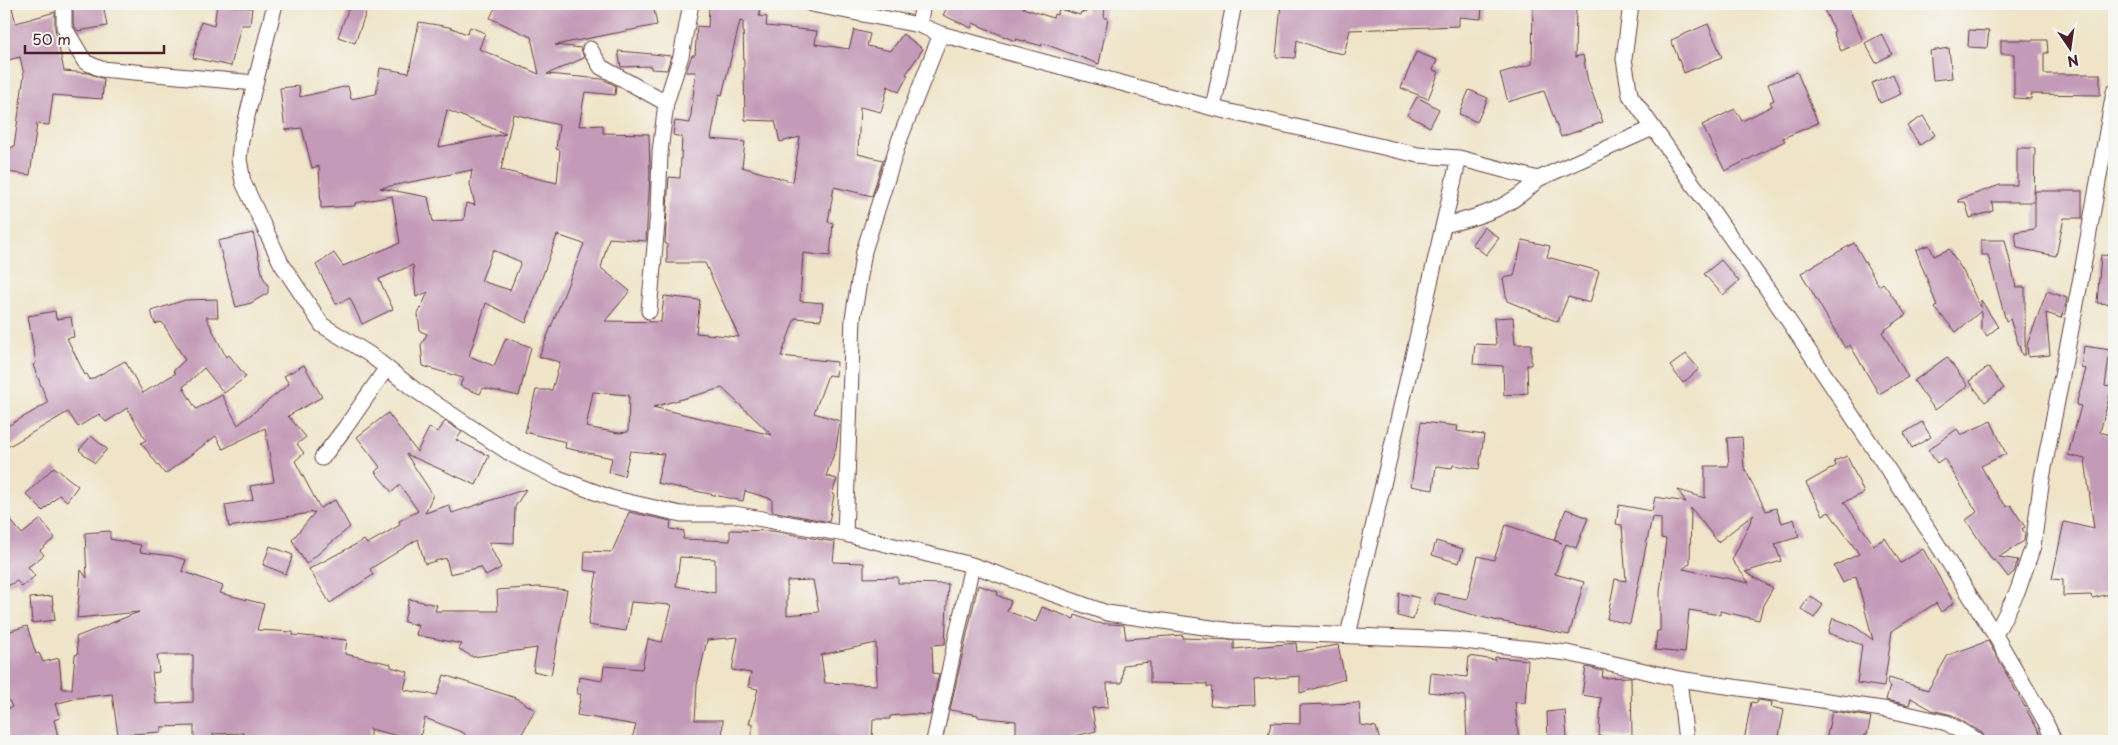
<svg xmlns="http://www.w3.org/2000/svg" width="2118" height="745" font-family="'Playpen Sans',sans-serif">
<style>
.building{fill:#c39ab7;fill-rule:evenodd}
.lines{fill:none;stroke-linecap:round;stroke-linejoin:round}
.street-casing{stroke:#633d43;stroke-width:17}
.street{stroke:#fff;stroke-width:15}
</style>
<rect width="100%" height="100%" fill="#f6f6f2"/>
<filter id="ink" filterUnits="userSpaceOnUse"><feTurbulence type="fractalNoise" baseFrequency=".02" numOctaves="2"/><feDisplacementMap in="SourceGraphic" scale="10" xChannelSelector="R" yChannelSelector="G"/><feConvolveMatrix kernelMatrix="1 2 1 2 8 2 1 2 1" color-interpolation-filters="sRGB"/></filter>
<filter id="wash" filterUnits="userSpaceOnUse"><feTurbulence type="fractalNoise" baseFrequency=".0096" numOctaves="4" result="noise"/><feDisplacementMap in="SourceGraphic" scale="20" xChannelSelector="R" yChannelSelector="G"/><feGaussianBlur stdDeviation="1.12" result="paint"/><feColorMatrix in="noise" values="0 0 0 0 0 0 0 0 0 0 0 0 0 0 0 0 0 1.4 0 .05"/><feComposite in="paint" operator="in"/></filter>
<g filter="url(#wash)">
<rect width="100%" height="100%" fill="#efe4c8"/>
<g id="blocks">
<path class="building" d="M 4,4 L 11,4 L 16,23 L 55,12 L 55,28 L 64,71 L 88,73 L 104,79 L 102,99 L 53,95 L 49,125 L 37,124 L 30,175 L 7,172 L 11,147 L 14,147 L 24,75 L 20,57 L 4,61 Z
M 103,4 L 107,26 L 78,31 L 73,24 L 73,7 Z
M 217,4 L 252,8 L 250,25 L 241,25 L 231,66 L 193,58 L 201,22 L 214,26 Z
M 350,4 L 369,4 L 355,43 L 338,37 Z
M 497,4 L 653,4 L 657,25 L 555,45 L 581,48 L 584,58 L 547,74 L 602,79 L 616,86 L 615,95 L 585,92 L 579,126 L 603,125 L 603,133 L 649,134 L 650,175 L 646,241 L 609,238 L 601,268 L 630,291 L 605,321 L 661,322 L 664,296 L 700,300 L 696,333 L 739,337 L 705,263 L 667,263 L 667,244 L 665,243 L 669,177 L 680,178 L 682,137 L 673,135 L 675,121 L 690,123 L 696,72 L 686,72 L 692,55 L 695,55 L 697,26 L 708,27 L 709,4 L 761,4 L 759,16 L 767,17 L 766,26 L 817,31 L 815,44 L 849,49 L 854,30 L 870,34 L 867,46 L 891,51 L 903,34 L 923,49 L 906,74 L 908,75 L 899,92 L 888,86 L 881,112 L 860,107 L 858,154 L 883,160 L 872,196 L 834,187 L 828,222 L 833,223 L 830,256 L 803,253 L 800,301 L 823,303 L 821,320 L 795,318 L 781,356 L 837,362 L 836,376 L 828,375 L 814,413 L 840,421 L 836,448 L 826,476 L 837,479 L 832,494 L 834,495 L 829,522 L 772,511 L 772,499 L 745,491 L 743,501 L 657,483 L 664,454 L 630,451 L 624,476 L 609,472 L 612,458 L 565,448 L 566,442 L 525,432 L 536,390 L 552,390 L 560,362 L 539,357 L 584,244 L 557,235 L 526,323 L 486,303 L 469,356 L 494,366 L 506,338 L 531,347 L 519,396 L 483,388 L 480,394 L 460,386 L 463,378 L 423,366 L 421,345 L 427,334 L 420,331 L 418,314 L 428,292 L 416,297 L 413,265 L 379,279 L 393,309 L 362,324 L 350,298 L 336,304 L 316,265 L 334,253 L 343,266 L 400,243 L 392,196 L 355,203 L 355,206 L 321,208 L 319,166 L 312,168 L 302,128 L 285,130 L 280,88 L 299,86 L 300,97 L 348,86 L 351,99 L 376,94 L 380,68 L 409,73 L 419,22 L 449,27 L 467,34 L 470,27 L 485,33 L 479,49 L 539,74 L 531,37 L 490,18 ZM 740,21 L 743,22 L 745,120 L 775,121 L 780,142 L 800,137 L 793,182 L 742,167 L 745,142 L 711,139 L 719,94 L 722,95 ZM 447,110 L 506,134 L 439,147 ZM 513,114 L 559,125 L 556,149 L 560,150 L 557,183 L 501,170 ZM 472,170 L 470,184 L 475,205 L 466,203 L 464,220 L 433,222 L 428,197 L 380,188 ZM 493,250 L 521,262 L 510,290 L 481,281 ZM 722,388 L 772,435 L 653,407 ZM 593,392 L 629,395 L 628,432 L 619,433 L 586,427 Z
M 949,4 L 1025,4 L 1023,8 L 1053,18 L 1054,14 L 1057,15 L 1059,9 L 1080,15 L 1081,12 L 1086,13 L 1087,4 L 1105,4 L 1104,18 L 1108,18 L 1099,64 L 1042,43 L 1042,46 L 1016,39 L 1015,41 L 973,23 L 971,28 L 943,15 Z
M 1281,4 L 1482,4 L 1481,19 L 1459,17 L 1459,26 L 1350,30 L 1344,54 L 1323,50 L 1297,40 L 1295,58 L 1276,57 Z
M 1533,4 L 1576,4 L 1575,57 L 1583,55 L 1588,82 L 1603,122 L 1561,137 L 1544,91 L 1508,102 L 1500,73 L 1532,64 Z
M 1821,4 L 1847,4 L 1863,41 L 1841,51 L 1833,32 L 1835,31 Z
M 1708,24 L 1722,57 L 1684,73 L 1671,40 Z
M 1969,30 L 1989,31 L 1987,48 L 1968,47 Z
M 1882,34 L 1892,54 L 1876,63 L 1865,43 Z
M 2001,40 L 2047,40 L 2048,53 L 2044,53 L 2044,74 L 2100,74 L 2100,95 L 2031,94 L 2031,99 L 2014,98 L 2014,54 L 2001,54 Z
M 1949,48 L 1952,78 L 1933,80 L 1930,51 Z
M 618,51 L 652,54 L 671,56 L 667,70 L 651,69 L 651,66 L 621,67 Z
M 1416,52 L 1437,60 L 1433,70 L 1439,72 L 1428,99 L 1401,88 Z
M 1797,72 L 1818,123 L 1783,138 L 1785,141 L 1725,171 L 1702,125 L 1735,109 L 1742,121 L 1772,106 L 1770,102 L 1774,100 L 1768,84 Z
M 1893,74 L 1901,94 L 1880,103 L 1872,83 Z
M 1469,90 L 1488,98 L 1477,122 L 1459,114 Z
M 1417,97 L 1439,109 L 1430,127 L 1407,115 Z
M 1923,116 L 1935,135 L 1920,145 L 1907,126 Z
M 2017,148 L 2035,148 L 2034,202 L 1992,202 L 1993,211 L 1970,218 L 1965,202 L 1958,202 L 1958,200 L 2000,185 L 2017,185 Z
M 2035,191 L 2082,191 L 2082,218 L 2064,218 L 2056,256 L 2017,248 L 2015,232 L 2035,229 Z
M 1484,227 L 1499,238 L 1486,255 L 1472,244 Z
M 253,233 L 263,277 L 268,285 L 268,293 L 251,303 L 236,307 L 218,241 Z
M 1522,240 L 1550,246 L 1547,257 L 1599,271 L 1590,303 L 1568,297 L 1558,322 L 1507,301 L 1503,278 L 1514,276 Z
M 1981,240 L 2005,240 L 2016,287 L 2025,287 L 2025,355 L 2022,355 L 2010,319 L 2006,321 L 1988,255 L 1981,255 Z
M 1854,243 L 1879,286 L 1883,283 L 1906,315 L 1882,332 L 1908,377 L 1879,394 L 1850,345 L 1845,348 L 1801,273 Z
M 1929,245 L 1934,256 L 1949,249 L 1963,271 L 1981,308 L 1981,300 L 1998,327 L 1987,336 L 1981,328 L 1981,311 L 1956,332 L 1935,308 L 1937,306 L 1916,250 Z
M 2101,255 L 2114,256 L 2114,304 L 2097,303 Z
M 1721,260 L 1739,281 L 1723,295 L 1704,274 Z
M 2047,291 L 2067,298 L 2066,304 L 2061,318 L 2046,313 L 2050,355 L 2028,357 L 2027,345 Z
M 217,299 L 218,317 L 206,317 L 226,357 L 229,355 L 246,377 L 224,393 L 204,368 L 183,387 L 196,409 L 222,395 L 238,425 L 289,384 L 284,376 L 304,365 L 322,397 L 288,416 L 306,437 L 297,444 L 304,453 L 295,461 L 320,508 L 335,500 L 350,527 L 306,564 L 292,540 L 315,512 L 229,527 L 225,505 L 253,500 L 250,486 L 274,482 L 265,428 L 223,449 L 216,436 L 165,474 L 141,443 L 146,440 L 127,408 L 106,422 L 99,414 L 78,427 L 68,412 L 4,449 L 4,428 L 48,403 L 33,365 L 36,363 L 28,316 L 55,311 L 56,319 L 71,317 L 74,337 L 67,338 L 85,375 L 87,374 L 90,380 L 125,361 L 143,393 L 176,373 L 173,371 L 185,360 L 162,322 L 155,324 L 151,311 L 185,300 Z
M 1513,317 L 1515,344 L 1531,344 L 1531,365 L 1527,365 L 1528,393 L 1504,395 L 1503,366 L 1473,364 L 1475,344 L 1496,345 L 1494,318 Z
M 2084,346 L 2110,350 L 2105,386 L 2112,387 L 2100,432 L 2114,436 L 2112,466 L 2114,482 L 2114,593 L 2092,598 L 2091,595 L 2063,596 L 2063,580 L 2052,579 L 2064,522 L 2094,529 L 2085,459 L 2068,455 L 2081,406 L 2076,405 L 2086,369 L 2081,368 Z
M 1686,354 L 1699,369 L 1683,383 L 1670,366 Z
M 1947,357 L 1968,386 L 1935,410 L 1914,381 Z
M 1988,367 L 2004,388 L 1985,402 L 1969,381 Z
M 388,413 L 417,452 L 429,428 L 438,432 L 445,421 L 462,432 L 456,440 L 489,456 L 476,485 L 406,454 L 433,495 L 425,513 L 449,505 L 452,513 L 526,489 L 515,507 L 514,543 L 488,542 L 501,568 L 486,576 L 481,567 L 450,574 L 446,558 L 425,564 L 418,539 L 370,569 L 373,575 L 330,603 L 309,569 L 364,540 L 367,544 L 400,525 L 399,521 L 418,511 L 400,485 L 392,492 L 375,472 L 380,467 L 357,437 Z
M 1991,421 L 2006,454 L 1981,466 L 1999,498 L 2007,507 L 2011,505 L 2025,527 L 2022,529 L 2025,533 L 2024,541 L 1999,557 L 2018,560 L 2014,572 L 2008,577 L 1995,560 L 1993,561 L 1966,520 L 1977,512 L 1944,458 L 1937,463 L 1928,450 L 1957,429 L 1961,435 Z
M 1421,422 L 1458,426 L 1457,431 L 1484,435 L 1479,469 L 1453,465 L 1452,468 L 1436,466 L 1433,490 L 1411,486 Z
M 1922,422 L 1931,437 L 1912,448 L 1904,433 Z
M 91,436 L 107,449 L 95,463 L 79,450 Z
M 1742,437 L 1744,467 L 1766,511 L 1776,508 L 1782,523 L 1794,519 L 1799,537 L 1775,544 L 1781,561 L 1745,572 L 1773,588 L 1763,605 L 1759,620 L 1720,611 L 1720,615 L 1689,610 L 1685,653 L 1655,650 L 1657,631 L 1660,631 L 1660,593 L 1666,539 L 1661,538 L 1661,518 L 1652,517 L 1630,624 L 1607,619 L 1615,579 L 1626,581 L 1622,525 L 1616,524 L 1619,505 L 1652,511 L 1655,497 L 1686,502 L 1678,490 L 1705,498 L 1705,466 L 1729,466 L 1727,438 ZM 1691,508 L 1718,542 L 1754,514 L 1732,560 L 1749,583 L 1683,569 L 1690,563 Z
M 1847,456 L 1864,493 L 1844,502 L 1874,545 L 1885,538 L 1901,563 L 1923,549 L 1954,603 L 1941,612 L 1936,603 L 1892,631 L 1884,687 L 1857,683 L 1862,645 L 1828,633 L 1833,618 L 1854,626 L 1873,640 L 1856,576 L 1843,583 L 1834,566 L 1859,554 L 1829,512 L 1823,515 L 1806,483 L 1836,466 L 1834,461 Z
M 54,467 L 78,486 L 67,501 L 59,495 L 43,511 L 26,494 Z
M 1566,509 L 1588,518 L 1576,548 L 1566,544 L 1555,574 L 1584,582 L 1569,635 L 1489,619 L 1434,604 L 1437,593 L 1467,599 L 1478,556 L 1494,560 L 1506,525 L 1562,543 L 1554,540 Z
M 4,512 L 22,534 L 41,519 L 55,538 L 40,550 L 44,555 L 28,567 L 35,576 L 22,587 L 17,581 L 4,588 Z
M 629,512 L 671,521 L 670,529 L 684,531 L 683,539 L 730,541 L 730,530 L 773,531 L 835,542 L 833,562 L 864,563 L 864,578 L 898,577 L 898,583 L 948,584 L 945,644 L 932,645 L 933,673 L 939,674 L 930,715 L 912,714 L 890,716 L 890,719 L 873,719 L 872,741 L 752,741 L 752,724 L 749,724 L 758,689 L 748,687 L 751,673 L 732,670 L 738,637 L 707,640 L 697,685 L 695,720 L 723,720 L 722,741 L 631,741 L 636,725 L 577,715 L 581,694 L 577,694 L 579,677 L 602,681 L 604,666 L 642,669 L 648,639 L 662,642 L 672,605 L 631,602 L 626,631 L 588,625 L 597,572 L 584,570 L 585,551 L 612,552 ZM 680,557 L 715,559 L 715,593 L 676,586 ZM 813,580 L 819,612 L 787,615 L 787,581 ZM 876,643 L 877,685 L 825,683 L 821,655 Z
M 110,531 L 110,539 L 141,545 L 140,552 L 172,556 L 186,560 L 182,571 L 223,586 L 220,593 L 264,604 L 257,630 L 293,632 L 293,635 L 347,640 L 345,654 L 391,664 L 391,667 L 408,672 L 404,690 L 437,695 L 444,675 L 516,698 L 535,710 L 518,741 L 465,741 L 466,736 L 464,733 L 425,718 L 419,741 L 370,729 L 370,741 L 243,741 L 243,733 L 213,734 L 213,741 L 194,741 L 194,726 L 161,727 L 161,732 L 118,735 L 112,694 L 77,698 L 55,704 L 60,718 L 54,720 L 59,741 L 9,741 L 4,710 L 12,707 L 4,691 L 4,633 L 27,626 L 36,654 L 39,653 L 43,662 L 59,658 L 62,689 L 72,689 L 75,655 L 78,654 L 76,637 L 139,612 L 77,618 L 81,570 L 87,578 L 85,533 ZM 157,655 L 193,655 L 193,702 L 156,704 L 152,673 L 159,672 Z
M 1436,541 L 1463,549 L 1459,563 L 1432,555 Z
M 270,546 L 293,555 L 286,574 L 263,565 Z
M 978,585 L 998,592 L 997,595 L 1011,601 L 1007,611 L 1036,622 L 1042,607 L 1074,619 L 1075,615 L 1096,623 L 1124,625 L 1126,639 L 1183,635 L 1183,638 L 1234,640 L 1234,649 L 1296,643 L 1297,652 L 1338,645 L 1345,679 L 1300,693 L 1300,676 L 1254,680 L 1255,705 L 1226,706 L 1210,705 L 1212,687 L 1207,687 L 1207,684 L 1150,683 L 1150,662 L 1123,665 L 1122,683 L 1107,683 L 1108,707 L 1092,708 L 1096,731 L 1054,741 L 1016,741 L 1016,721 L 978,717 L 978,715 L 950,710 Z
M 539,587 L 567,590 L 551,675 L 533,671 L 537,648 L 473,657 L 459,649 L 462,644 L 416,635 L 418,625 L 404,622 L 409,599 L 437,605 L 435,611 L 498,611 L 497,590 Z
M 1399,593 L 1419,598 L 1413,620 L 1398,616 Z
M 52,596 L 55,620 L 32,623 L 30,598 Z
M 1810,596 L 1823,605 L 1814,618 L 1801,609 Z
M 1988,641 L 2044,741 L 1986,741 L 1982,733 L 1952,715 L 1932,710 L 1911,698 L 1909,705 L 1886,700 L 1890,686 L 1887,684 L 1889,678 L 1928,690 L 1948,655 Z
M 1469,656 L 1495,660 L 1495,657 L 1528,660 L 1525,703 L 1515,702 L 1519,741 L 1467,741 L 1465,696 L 1429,692 L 1431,673 L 1467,677 Z
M 1586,667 L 1603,671 L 1602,678 L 1631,677 L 1632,737 L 1599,736 L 1601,698 L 1582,695 Z
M 1758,700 L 1772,702 L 1771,707 L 1784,710 L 1778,741 L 1744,741 L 1751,702 L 1757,703 Z
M 1359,703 L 1361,725 L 1376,727 L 1380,741 L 1267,741 L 1271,723 L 1300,724 L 1300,705 Z
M 1565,710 L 1567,738 L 1548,740 L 1547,712 Z
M 1832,711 L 1871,717 L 1867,735 L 1865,735 L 1864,741 L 1826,741 Z"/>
</g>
</g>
<g filter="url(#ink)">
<use href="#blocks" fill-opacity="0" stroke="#633d43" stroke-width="1"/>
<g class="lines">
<g class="street-casing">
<path id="street" d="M 64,4 L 64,27 L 85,62 L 101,69 L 255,83
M 275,4 L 241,140 L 239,159 L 243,182 L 281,263 L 322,325 L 369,354 L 415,390 L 511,454 L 558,478 L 611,498 L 681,514 L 734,514 L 845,534 L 972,565 L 1107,613 L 1232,631 L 1455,640 L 1567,653 L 1679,679 L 1889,710 L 1947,723 L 1977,741
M 811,4 L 919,25 L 941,34 L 1213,108 L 1418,155 L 1459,158 L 1538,179 L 1653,128
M 1631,4 L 1624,59 L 1630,95 L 1768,290 L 1927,528 L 1995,635 L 2045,721 L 2054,741
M 919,25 L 923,4
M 590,49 L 601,67 L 666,103
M 1213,108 L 1234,4
M 1444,225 C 1480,217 1512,207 1538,179
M 649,311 L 658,213 L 660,152 L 666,103 L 681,56 L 691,4
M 322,458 L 345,428 L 386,369
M 845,534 L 853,318 L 864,251 L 899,141 L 941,34
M 1348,635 L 1459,158
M 1995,635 L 2018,590 L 2033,546 L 2042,478 L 2080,283 L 2114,92
M 1679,679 L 1686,741
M 934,741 L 972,565"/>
</g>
<use href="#street" class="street"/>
</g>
</g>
<rect width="2118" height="745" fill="none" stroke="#f6f6f2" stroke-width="20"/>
<g transform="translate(2070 48) rotate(167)" stroke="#f6f6f2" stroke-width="4" paint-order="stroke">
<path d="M0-4L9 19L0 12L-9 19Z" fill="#4a1f2b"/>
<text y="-8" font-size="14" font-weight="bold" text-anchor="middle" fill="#4a1f2b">N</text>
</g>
<path d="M25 45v8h139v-8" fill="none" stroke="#4a1f2b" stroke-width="2.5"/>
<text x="32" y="45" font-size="15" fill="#4a1f2b" stroke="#f6f6f2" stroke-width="4" paint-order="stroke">50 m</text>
</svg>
